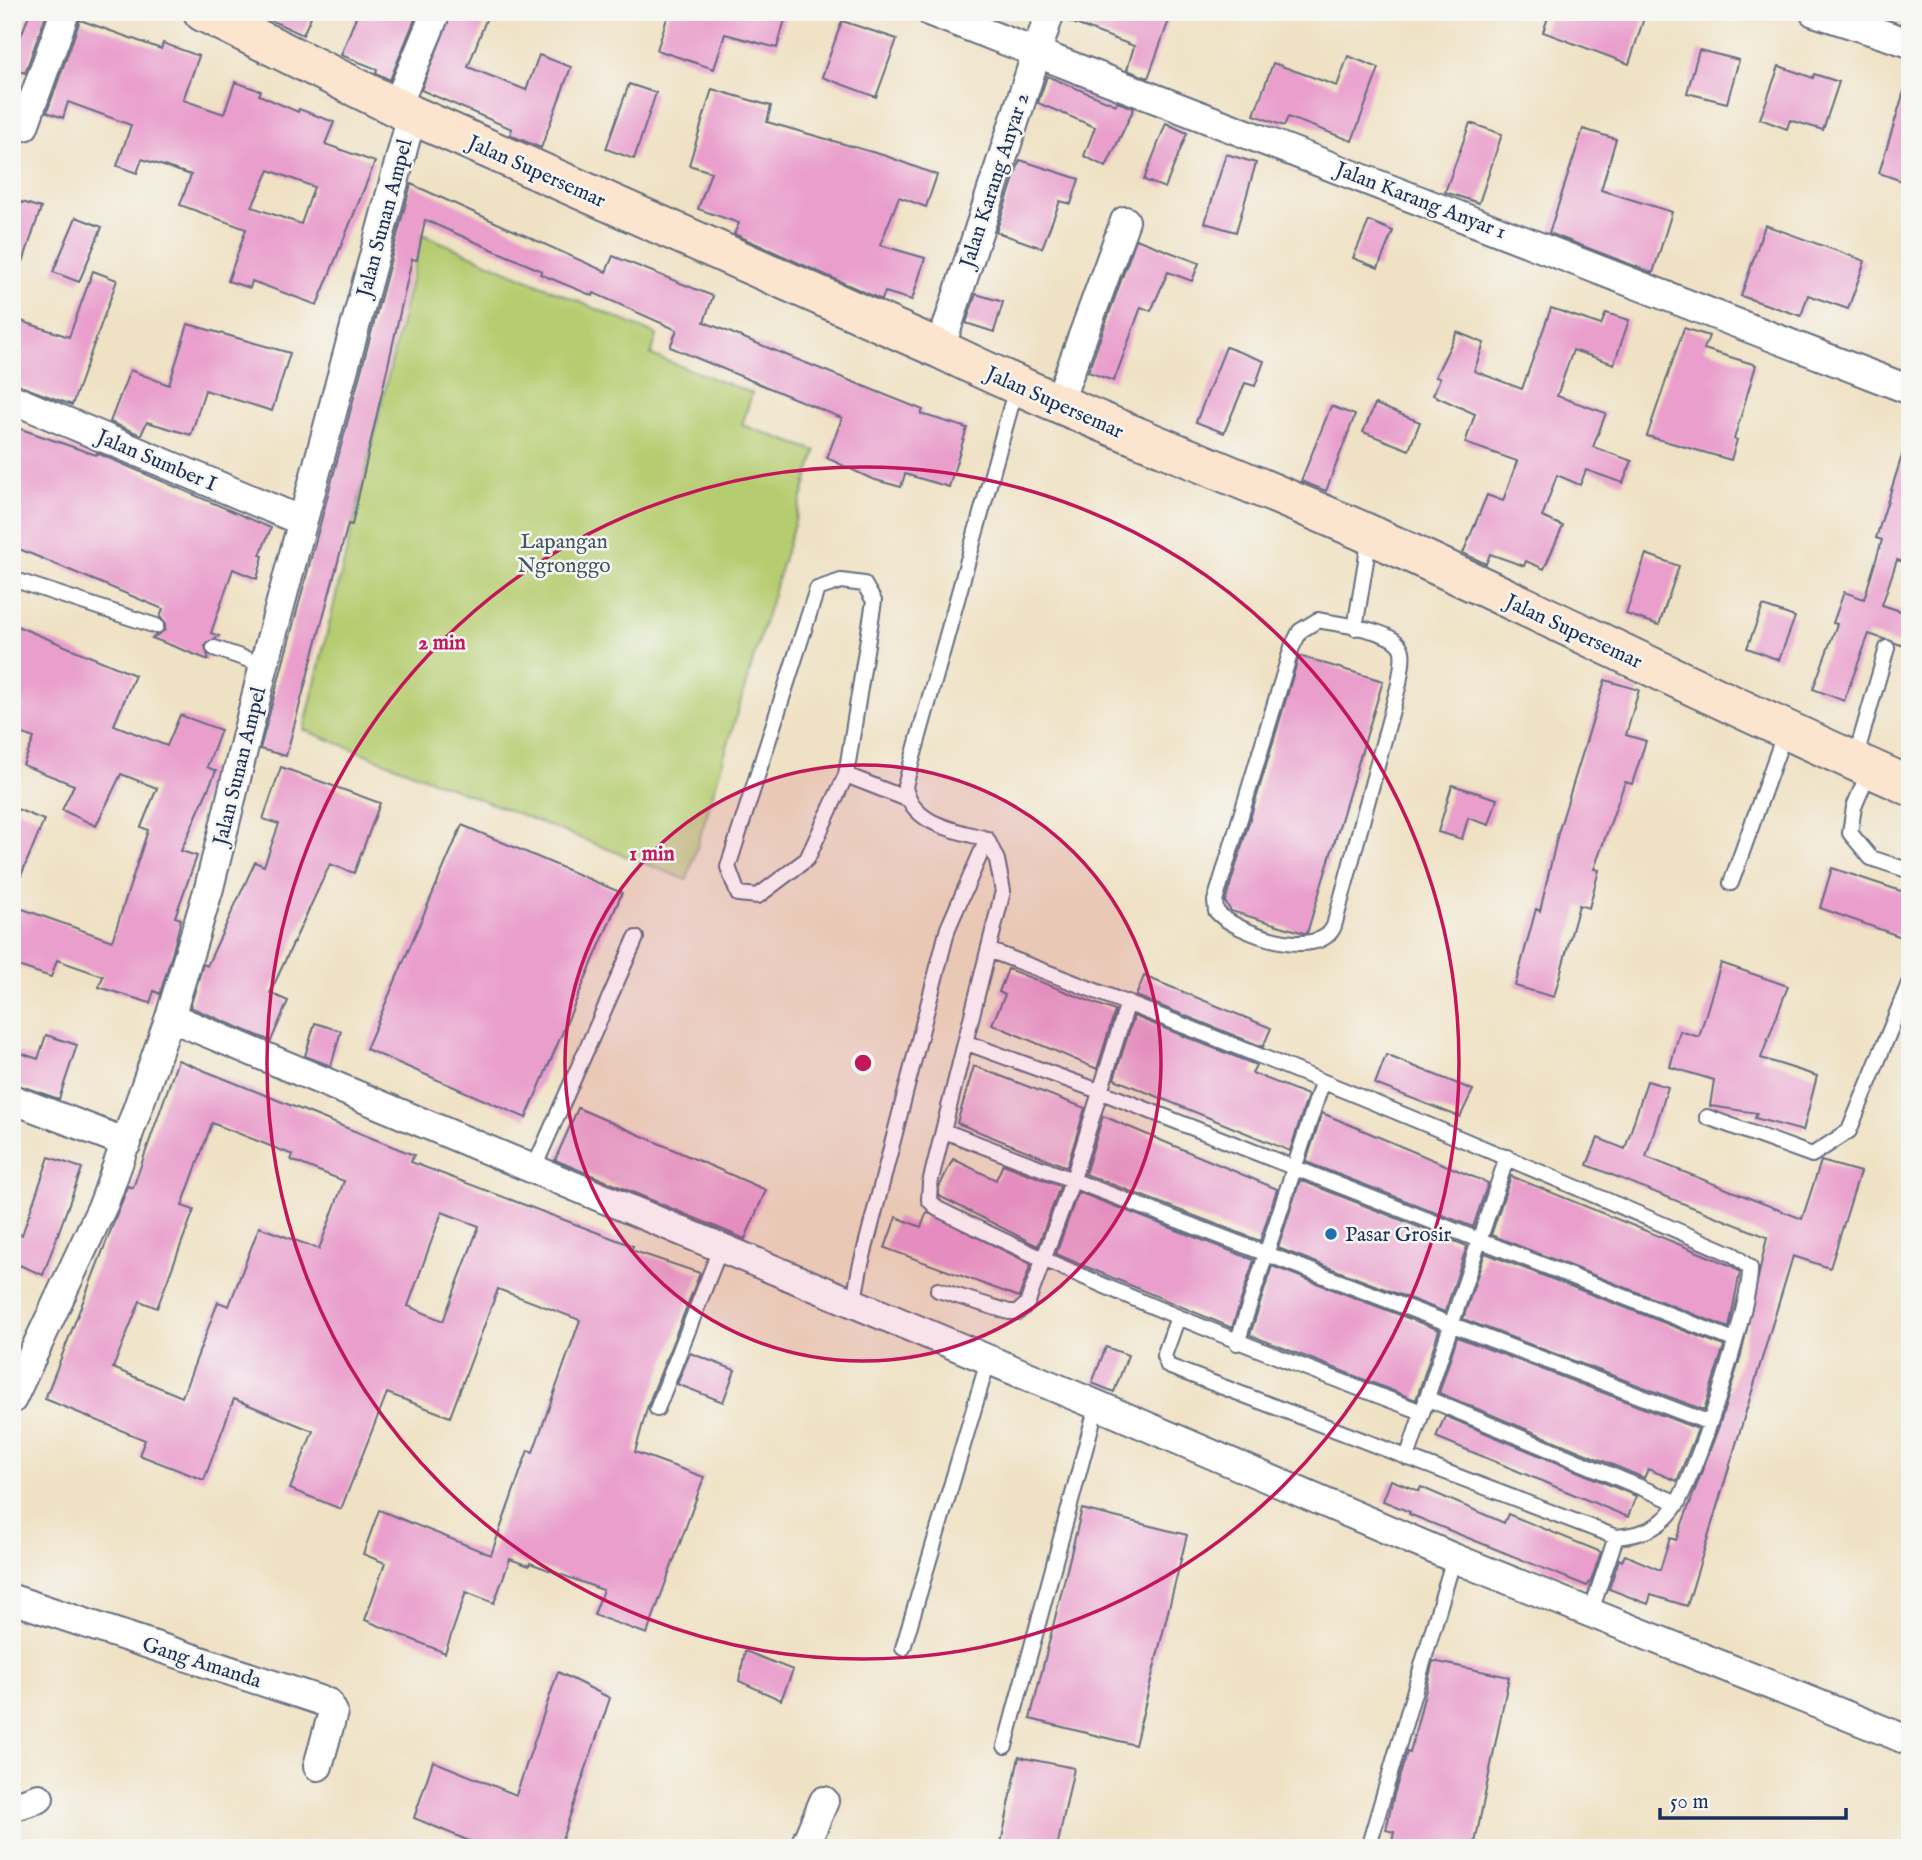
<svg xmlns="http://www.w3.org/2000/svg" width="1922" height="1860" font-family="'IM FELL English',serif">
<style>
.green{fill:#b6cc70;stroke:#687e67;stroke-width:2}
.building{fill:#e99ecc;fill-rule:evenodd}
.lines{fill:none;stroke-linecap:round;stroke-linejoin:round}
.lane-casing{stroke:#656d81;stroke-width:18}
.street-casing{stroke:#656d81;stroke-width:32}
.secondary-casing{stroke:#656d81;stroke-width:42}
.lane{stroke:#fff;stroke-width:14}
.street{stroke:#fff;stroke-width:28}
.secondary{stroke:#fce5cf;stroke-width:38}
.ring{fill:none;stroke:#c2185b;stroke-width:3.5}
.poi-dot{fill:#1f6fb2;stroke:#f6f6f2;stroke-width:2.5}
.labels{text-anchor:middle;stroke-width:5;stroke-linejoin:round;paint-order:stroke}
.street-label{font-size:21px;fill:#1b2f5e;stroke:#f6f6f2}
.park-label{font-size:21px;fill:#425662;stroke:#f6f6f2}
.poi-label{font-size:21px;fill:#1b2f5e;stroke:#f6f6f2;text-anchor:start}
.centre{fill:#c2185b;stroke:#f6f6f2;stroke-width:3.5}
.ring-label{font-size:21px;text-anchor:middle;font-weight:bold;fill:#c2185b;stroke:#f6f6f2;stroke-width:5;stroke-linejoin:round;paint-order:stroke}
</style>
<rect width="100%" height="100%" fill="#f6f6f2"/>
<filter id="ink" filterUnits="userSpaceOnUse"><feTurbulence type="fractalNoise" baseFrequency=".0143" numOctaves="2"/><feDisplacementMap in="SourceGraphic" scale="14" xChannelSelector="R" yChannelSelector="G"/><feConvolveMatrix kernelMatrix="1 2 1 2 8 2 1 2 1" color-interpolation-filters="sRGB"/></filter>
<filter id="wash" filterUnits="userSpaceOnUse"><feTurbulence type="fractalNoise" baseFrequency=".00686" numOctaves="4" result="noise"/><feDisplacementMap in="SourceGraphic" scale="28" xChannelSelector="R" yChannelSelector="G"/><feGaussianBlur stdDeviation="1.57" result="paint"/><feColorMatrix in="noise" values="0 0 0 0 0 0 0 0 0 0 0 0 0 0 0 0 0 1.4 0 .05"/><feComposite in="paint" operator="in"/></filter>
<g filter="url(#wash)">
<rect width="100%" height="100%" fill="#efe1c3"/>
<path class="green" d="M 422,234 L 657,335 L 651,355 L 752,393 L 742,425 L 816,451 L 687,880 L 304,730 Z"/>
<g id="blocks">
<path class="building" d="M 30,12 L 47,12 L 25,73 L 12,68 L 12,60 Z
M 253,12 L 313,12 L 303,35 Z
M 358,12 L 418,12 L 390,80 L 376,73 L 377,69 L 341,55 Z
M 452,12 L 489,12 L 468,67 L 526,90 L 539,55 L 571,67 L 541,148 L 510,135 L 512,129 L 421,90 Z
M 669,12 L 787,12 L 777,48 L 725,34 L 714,69 L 657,50 Z
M 1066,12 L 1172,12 L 1148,78 L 1127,70 L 1134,46 L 1065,20 Z
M 1550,12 L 1646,12 L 1629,64 L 1543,32 Z
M 80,20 L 161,49 L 163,43 L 199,56 L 183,100 L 224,114 L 235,82 L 261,91 L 259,95 L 298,112 L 299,109 L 334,122 L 325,144 L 375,162 L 317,305 L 252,281 L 250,288 L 228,281 L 246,229 L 180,205 L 191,175 L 142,159 L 137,173 L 117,166 L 131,125 L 68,102 L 63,118 L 47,112 ZM 269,170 L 314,187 L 301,224 L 252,207 Z
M 842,21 L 897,39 L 876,97 L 822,77 Z
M 1699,50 L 1739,60 L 1727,103 L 1687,93 Z
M 1348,56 L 1379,68 L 1352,141 L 1288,117 L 1284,126 L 1254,115 L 1273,63 L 1337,86 Z
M 1779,66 L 1813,78 L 1814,74 L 1839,82 L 1823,130 L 1790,120 L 1787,129 L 1760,119 Z
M 1047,76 L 1116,105 L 1117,102 L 1134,108 L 1106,167 L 1084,156 L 1095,127 L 1038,103 Z
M 629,84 L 656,93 L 634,159 L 606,149 Z
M 1905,88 L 1910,89 L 1910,184 L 1879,173 Z
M 712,89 L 771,106 L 767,122 L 886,156 L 937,175 L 926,207 L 899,197 L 880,245 L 925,258 L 912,300 L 885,292 L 882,300 L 734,234 L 739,223 L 698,209 L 711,172 L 689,165 Z
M 1166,123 L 1187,133 L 1165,188 L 1144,180 Z
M 1470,123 L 1502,134 L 1479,203 L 1445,192 Z
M 1583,129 L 1616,139 L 1601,190 L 1672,212 L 1653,273 L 1549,233 Z
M 1226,154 L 1256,163 L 1236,232 L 1205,223 Z
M 1020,160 L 1079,179 L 1071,204 L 1060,201 L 1042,248 L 996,232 Z
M 411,184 L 606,272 L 613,256 L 713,296 L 704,322 L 923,410 L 921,414 L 967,428 L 949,487 L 905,474 L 901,487 L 872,479 L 827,458 L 842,418 L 670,347 L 677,330 L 594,293 L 593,296 L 540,274 L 542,271 L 425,220 L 417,260 L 412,259 L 352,525 L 348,524 L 286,756 L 260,749 Z
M 22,202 L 41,208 L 16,283 L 12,283 L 12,232 Z
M 76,217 L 102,227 L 79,282 L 53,272 Z
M 1369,221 L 1393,231 L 1378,268 L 1353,258 Z
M 1765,225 L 1865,261 L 1848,309 L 1808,295 L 1801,316 L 1741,296 Z
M 1136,239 L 1199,263 L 1192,281 L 1168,272 L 1151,311 L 1141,307 L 1114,381 L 1088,372 Z
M 93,271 L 117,280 L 72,405 L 12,383 L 12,318 L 69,337 Z
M 976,294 L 1003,302 L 994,332 L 966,323 Z
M 1551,308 L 1601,325 L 1606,313 L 1629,320 L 1614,364 L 1573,350 L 1557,396 L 1606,413 L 1593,447 L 1632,461 L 1623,483 L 1586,470 L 1580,485 L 1557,475 L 1542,517 L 1563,526 L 1544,569 L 1526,561 L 1524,566 L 1490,554 L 1486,564 L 1463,553 L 1487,495 L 1503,501 L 1517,461 L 1465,443 L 1475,414 L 1433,395 L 1440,378 L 1435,377 L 1457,332 L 1484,343 L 1474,371 L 1522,389 Z
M 188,324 L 290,353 L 272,411 L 205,390 L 191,435 L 147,422 L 141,435 L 110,422 L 130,370 L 169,385 Z
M 1684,328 L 1709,336 L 1704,349 L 1756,365 L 1734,439 L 1737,440 L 1731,460 L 1647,436 Z
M 1226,347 L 1264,361 L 1255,386 L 1245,383 L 1224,433 L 1196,422 Z
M 1375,404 L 1420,422 L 1409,450 L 1363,432 Z
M 1331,406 L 1355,415 L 1326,491 L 1301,481 Z
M 18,428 L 96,455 L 97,453 L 271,528 L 260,555 L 263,556 L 257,579 L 233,569 L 211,633 L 219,636 L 205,646 L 209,660 L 152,638 L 165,630 L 165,623 L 160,617 L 163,609 L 12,546 L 12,443 Z
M 1905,446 L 1910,446 L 1910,564 L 1897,560 L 1882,605 L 1910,614 L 1910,648 L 1869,634 L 1844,701 L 1813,689 L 1837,624 L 1833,623 L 1844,592 L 1864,599 L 1882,540 L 1876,538 Z
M 1646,554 L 1679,566 L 1659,625 L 1626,614 Z
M 1763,606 L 1795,617 L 1779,660 L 1747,648 Z
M 12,624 L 135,675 L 114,725 L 167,746 L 180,715 L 221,730 L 207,767 L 216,771 L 181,851 L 197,856 L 175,917 L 181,919 L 173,951 L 160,994 L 154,991 L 150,1003 L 99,987 L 103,976 L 57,960 L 51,977 L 12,964 L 12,933 L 20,908 L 112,941 L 148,830 L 141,827 L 157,788 L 121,774 L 96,826 L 62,810 L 74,785 L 23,765 L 34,738 L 12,730 Z
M 1299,656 L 1383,681 L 1307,933 L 1304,933 L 1231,911 L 1225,902 Z
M 1605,680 L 1639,690 L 1626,735 L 1646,741 L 1632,784 L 1625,782 L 1594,869 L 1599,870 L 1589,908 L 1579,905 L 1554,997 L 1515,986 L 1536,909 L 1540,911 L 1558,833 Z
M 281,767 L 380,803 L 354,873 L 330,864 L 270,993 L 288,1001 L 271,1041 L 190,1007 L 203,964 L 207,966 L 255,862 L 264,866 L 279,824 L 263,819 Z
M 1452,785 L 1497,799 L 1489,825 L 1468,818 L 1462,839 L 1438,832 Z
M 12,807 L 44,820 L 13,895 L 12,895 Z
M 462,825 L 622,893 L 526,1118 L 366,1049 Z
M 1832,868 L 1910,894 L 1910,940 L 1820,908 Z
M 1721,963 L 1788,986 L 1761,1058 L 1817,1076 L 1803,1131 L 1755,1118 L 1757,1113 L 1710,1106 L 1714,1080 L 1670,1067 L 1680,1031 L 1699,1037 Z
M 1008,969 L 1115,1011 L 1097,1069 L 992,1024 L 1005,995 L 999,992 Z
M 1144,976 L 1271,1028 L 1263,1047 L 1136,996 Z
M 1134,1016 L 1256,1065 L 1252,1073 L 1308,1095 L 1290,1151 L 1114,1079 Z
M 315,1023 L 341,1031 L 331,1066 L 305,1056 Z
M 46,1035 L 77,1045 L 59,1099 L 12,1083 L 12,1050 L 38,1059 Z
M 1386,1055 L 1473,1090 L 1460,1117 L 1375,1084 Z
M 178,1060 L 414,1155 L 411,1162 L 633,1246 L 631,1250 L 700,1273 L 648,1405 L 635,1452 L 704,1477 L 647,1634 L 594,1615 L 603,1590 L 530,1563 L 529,1566 L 510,1559 L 494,1603 L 466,1592 L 445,1653 L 365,1620 L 385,1563 L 363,1554 L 379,1510 L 491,1555 L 528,1450 L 533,1452 L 580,1320 L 498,1289 L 450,1417 L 387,1393 L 341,1509 L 290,1489 L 313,1431 L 234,1399 L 204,1480 L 139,1455 L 145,1440 L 45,1399 L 128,1186 L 133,1188 ZM 212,1123 L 293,1155 L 291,1160 L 344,1181 L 319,1249 L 259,1227 L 229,1306 L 218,1302 L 182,1397 L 113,1368 L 140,1301 L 157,1308 L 194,1210 L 182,1206 ZM 442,1212 L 479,1226 L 443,1321 L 408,1306 Z
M 974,1066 L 1085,1108 L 1067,1167 L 957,1123 Z
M 1647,1081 L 1668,1087 L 1646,1157 L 1802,1219 L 1821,1161 L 1860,1172 L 1830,1268 L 1793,1256 L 1687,1606 L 1651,1595 L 1648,1604 L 1609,1589 L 1619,1559 L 1622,1561 L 1625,1555 L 1660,1570 L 1670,1538 L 1676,1540 L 1719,1426 L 1741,1355 L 1767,1237 L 1587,1165 L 1598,1138 L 1625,1149 Z
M 578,1108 L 766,1190 L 745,1239 L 555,1160 Z
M 1322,1113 L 1488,1183 L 1473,1227 L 1306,1162 Z
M 1103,1116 L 1277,1189 L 1260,1241 L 1085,1174 Z
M 49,1157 L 82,1168 L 43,1275 L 12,1262 L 12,1231 L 22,1235 Z
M 953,1159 L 996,1180 L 1003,1164 L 1060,1186 L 1038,1246 L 939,1196 L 939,1187 Z
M 1511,1176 L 1732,1266 L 1740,1272 L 1729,1328 L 1491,1235 Z
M 1300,1180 L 1467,1246 L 1445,1312 L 1278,1248 Z
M 1078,1192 L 1254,1260 L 1232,1328 L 1056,1254 Z
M 927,1212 L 1031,1264 L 1019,1297 L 885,1248 L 896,1217 L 921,1227 Z
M 1485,1253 L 1724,1346 L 1704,1410 L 1463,1319 Z
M 1272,1266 L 1439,1330 L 1416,1400 L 1250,1335 Z
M 1457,1337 L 1698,1429 L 1677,1481 L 1648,1469 L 1644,1478 L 1439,1393 Z
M 1106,1347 L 1128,1355 L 1114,1392 L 1092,1383 Z
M 690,1353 L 735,1370 L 723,1402 L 677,1384 Z
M 1445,1416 L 1636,1496 L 1628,1517 L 1436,1437 Z
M 1391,1480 L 1419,1491 L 1421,1487 L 1504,1523 L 1508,1514 L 1601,1552 L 1591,1581 L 1587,1586 L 1409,1514 L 1410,1512 L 1383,1501 Z
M 1082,1509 L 1187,1535 L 1135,1745 L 1030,1719 Z
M 745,1651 L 793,1670 L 781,1700 L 739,1681 Z
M 1433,1661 L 1509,1677 L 1474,1848 L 1391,1848 L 1394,1832 L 1386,1830 L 1393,1798 L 1407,1752 L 1410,1753 Z
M 558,1672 L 610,1698 L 559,1848 L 486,1848 L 414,1818 L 433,1761 L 516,1795 Z
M 1019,1757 L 1074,1768 L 1057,1848 L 1000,1848 Z"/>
</g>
</g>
<g filter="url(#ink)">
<use href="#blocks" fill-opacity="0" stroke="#656d81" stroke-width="2"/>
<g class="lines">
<g class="lane-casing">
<path id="lane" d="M 12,579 L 156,626
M 841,581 L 864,584 L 874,601 L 846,775 L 807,859 L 758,896 L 738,894 L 728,867 L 817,589 Z
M 1318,620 C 1339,625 1397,629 1402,651 C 1404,661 1400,674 1399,684 L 1334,926 C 1319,962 1235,933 1216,911 L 1215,901 L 1292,647 L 1300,631 Z
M 1355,628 L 1370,536
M 214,648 L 264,665
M 1855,759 L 1887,648
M 1869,771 L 1854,807 L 1850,833 L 1871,858 L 1910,871
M 846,775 L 907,799
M 987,839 L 997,860 L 1003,891 L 930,1183 L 929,1200 L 938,1209 C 1095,1287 1257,1350 1422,1412
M 1731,883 L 1785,732
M 991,951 C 1241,1045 1488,1149 1734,1255 L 1750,1268 C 1752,1301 1694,1485 1672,1511 C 1657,1530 1639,1535 1616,1537 L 1168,1366 L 1164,1356 L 1178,1317
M 967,1043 L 1099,1091 L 1734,1340
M 1707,1117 L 1812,1155 L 1849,1131 L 1910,981
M 944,1131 L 1710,1423
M 533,1170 L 636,938
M 938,1290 L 1009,1312 L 1018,1312 L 1027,1304 L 1073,1179 L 1128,1002
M 853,1305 L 860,1268 L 948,928 L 987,839 C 955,830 911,825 905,786 L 1016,388
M 1237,1343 L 1322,1083
M 1426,1398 L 1678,1503
M 657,1409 L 720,1249
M 1407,1458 L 1507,1157
M 1591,1611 L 1616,1537
M 903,1648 L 988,1361
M 1005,1746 L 1097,1405
M 1368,1848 L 1454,1558"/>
</g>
<g class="street-casing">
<path id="street" d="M 931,12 L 1910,390
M 1814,12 L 1910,43
M 396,108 L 436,12
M 24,126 L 65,12
M 940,349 L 1050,12
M 12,399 L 302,521
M 1058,404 L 1125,221
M 170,1017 L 1097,1405 L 1454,1558 L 1910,1741
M 12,1099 L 127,1143
M 12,1399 L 104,1203 L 170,1017 L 209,888 L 264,665 L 412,115
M 12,1599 L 328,1703 L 333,1712 L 318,1766
M 12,1807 L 39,1798
M 804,1848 L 824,1801"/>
</g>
<g class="secondary-casing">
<path id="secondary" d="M 203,12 L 412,115 L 940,349 C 1081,418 1228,471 1371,535 C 1552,617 1728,706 1910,786"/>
</g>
<use href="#lane" class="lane"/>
<use href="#street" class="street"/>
<use href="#secondary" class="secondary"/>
</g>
</g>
<circle cx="863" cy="1063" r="298" fill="#c2185b" fill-opacity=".12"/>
<g class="ring">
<circle cx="863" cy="1063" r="298"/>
<circle cx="863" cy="1063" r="596"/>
</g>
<circle class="poi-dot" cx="1331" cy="1234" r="7"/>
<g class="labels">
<g class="street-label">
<text transform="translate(537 171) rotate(24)" y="7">Jalan Supersemar</text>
<text transform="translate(994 180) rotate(-72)" y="7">Jalan Karang Anyar 2</text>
<text transform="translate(1421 200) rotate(21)" y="7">Jalan Karang Anyar 1</text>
<text transform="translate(384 218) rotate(-75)" y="7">Jalan Sunan Ampel</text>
<text transform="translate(1055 402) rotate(24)" y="7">Jalan Supersemar</text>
<text transform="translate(157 460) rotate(23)" y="7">Jalan Sumber I</text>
<text transform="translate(1574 631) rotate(25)" y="7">Jalan Supersemar</text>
<text transform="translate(239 766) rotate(-76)" y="7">Jalan Sunan Ampel</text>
<text transform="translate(202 1662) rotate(18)" y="7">Gang Amanda</text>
</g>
<g class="park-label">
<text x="564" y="548">Lapangan<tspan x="564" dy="24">Ngronggo</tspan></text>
</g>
<g class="poi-label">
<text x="1345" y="1241">Pasar Grosir</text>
</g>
</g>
<circle cx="863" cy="1063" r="10" class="centre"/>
<g class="ring-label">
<text x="442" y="649">2 min</text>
<text x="652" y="860">1 min</text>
</g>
<rect width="1922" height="1860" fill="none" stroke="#f6f6f2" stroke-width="42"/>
<path d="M1660 1808v10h186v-10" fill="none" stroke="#1b2f5e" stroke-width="3.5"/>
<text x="1670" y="1808" font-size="21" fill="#1b2f5e" stroke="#f6f6f2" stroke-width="5" paint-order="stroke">50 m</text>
</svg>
